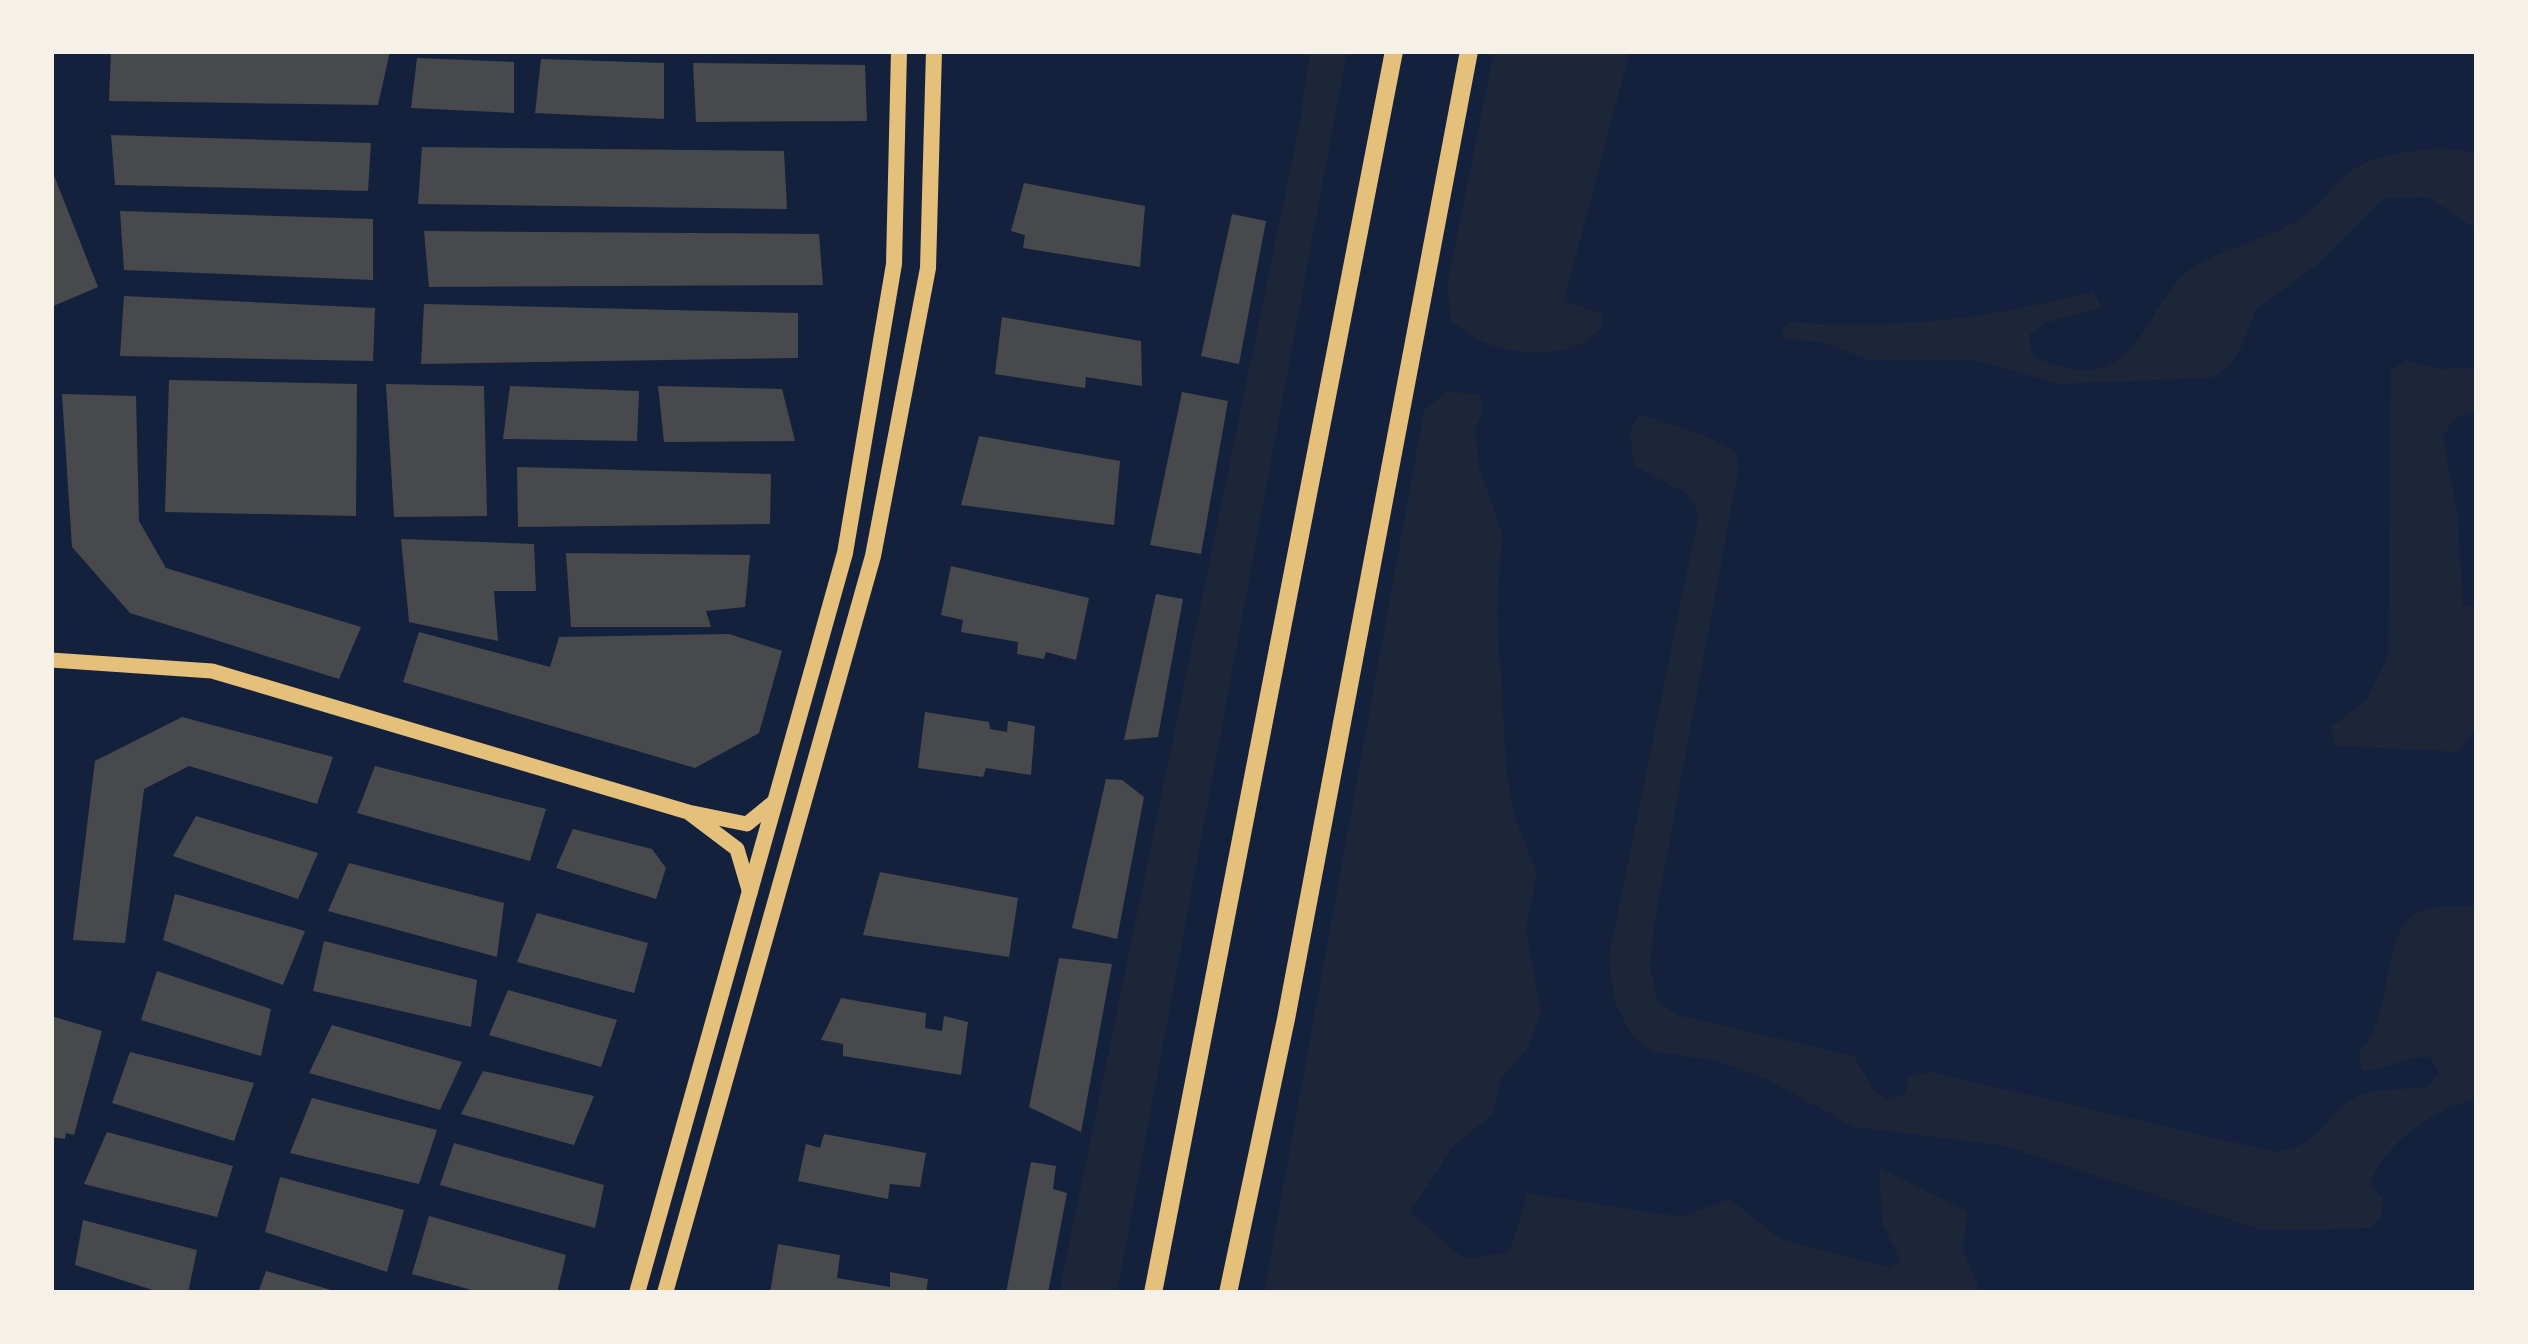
<svg xmlns="http://www.w3.org/2000/svg" width="2528" height="1344" font-family="Barlow,sans-serif">
<style>
.green{fill:#1d2539}
.building{fill:#48494c}
.lines{fill:none;stroke-linecap:round;stroke-linejoin:round}
.tertiary{stroke:#e5c07b;stroke-width:15}
.secondary{stroke:#e5c07b;stroke-width:16}
.trunk{stroke:#e5c07b;stroke-width:18}
</style>
<rect width="100%" height="100%" fill="#14213d"/>
<path class="green" d="M 1310,51 L 1347,51 L 1117,1293 L 1059,1293 L 1299,127 Z
M 1494,51 L 1630,51 L 1564,301 L 1602,314 L 1602,327 C 1567,368 1486,356 1451,320 L 1447,285 Z
M 2441,148 L 2477,153 L 2477,230 L 2428,197 L 2384,198 L 2315,266 L 2256,309 L 2240,350 L 2229,367 L 2210,378 L 2059,384 L 1978,361 L 1869,360 L 1824,342 L 1784,339 L 1782,330 L 1789,322 C 1897,330 1989,319 2093,291 L 2103,308 L 2044,323 L 2028,336 L 2033,356 C 2144,410 2142,296 2197,265 C 2229,247 2266,239 2298,220 C 2317,209 2329,190 2345,176 C 2369,154 2410,152 2441,148 Z
M 2407,360 L 2436,369 L 2477,368 L 2477,410 L 2454,419 L 2443,436 L 2458,519 L 2463,606 L 2477,607 L 2477,727 L 2458,752 L 2334,746 L 2332,726 L 2366,701 L 2388,656 L 2391,370 Z
M 1446,391 L 1480,395 L 1483,413 L 1475,428 L 1478,464 L 1502,534 L 1497,612 L 1507,777 L 1515,818 L 1537,873 L 1526,931 L 1541,1011 L 1528,1048 L 1501,1079 L 1492,1115 L 1454,1145 L 1410,1212 L 1464,1259 L 1510,1252 L 1527,1193 L 1681,1217 L 1729,1199 L 1781,1239 L 1889,1268 L 1901,1261 L 1883,1225 L 1879,1168 L 1967,1211 L 1963,1250 L 1979,1288 L 2000,1293 L 1264,1293 L 1424,411 Z
M 1639,415 C 1674,425 1706,433 1737,453 L 1738,472 L 1654,925 L 1650,965 L 1657,1001 L 1677,1015 L 1854,1056 L 1874,1091 L 1889,1100 L 1905,1093 L 1910,1076 L 1931,1072 L 2275,1152 C 2322,1145 2318,1122 2352,1100 C 2374,1085 2403,1091 2428,1087 L 2439,1073 L 2430,1057 C 2405,1055 2387,1072 2361,1070 L 2360,1051 C 2396,1015 2379,926 2421,911 C 2438,904 2459,908 2477,906 L 2477,1098 C 2435,1109 2383,1143 2370,1185 L 2383,1198 L 2381,1216 L 2369,1228 L 2265,1231 L 2005,1146 L 1854,1127 L 1769,1080 L 1717,1061 L 1652,1051 L 1632,1036 L 1614,1000 L 1609,956 L 1699,513 L 1686,493 L 1634,466 L 1630,431 Z"/>
<path class="building" d="M 111,51 L 390,51 L 378,105 L 109,101 Z
M 417,58 L 514,62 L 514,113 L 411,108 Z
M 541,59 L 664,63 L 664,119 L 535,113 Z
M 693,63 L 865,65 L 867,121 L 696,122 Z
M 111,135 L 371,143 L 368,191 L 115,185 Z
M 422,147 L 784,151 L 787,209 L 418,204 Z
M 51,168 L 98,287 L 51,307 Z
M 1024,183 L 1145,206 L 1140,267 L 1023,248 L 1025,235 L 1011,231 Z
M 120,211 L 373,219 L 373,280 L 124,270 Z
M 1232,214 L 1266,221 L 1239,364 L 1201,356 Z
M 424,231 L 819,234 L 823,285 L 429,287 Z
M 124,296 L 375,308 L 373,361 L 120,356 Z
M 424,304 L 798,313 L 798,358 L 421,364 Z
M 1002,317 L 1141,341 L 1142,386 L 1086,377 L 1085,388 L 995,374 Z
M 169,380 L 357,384 L 356,516 L 165,512 Z
M 386,384 L 484,386 L 487,516 L 394,517 Z
M 510,386 L 639,391 L 637,441 L 503,439 Z
M 658,386 L 782,389 L 795,441 L 664,442 Z
M 1182,392 L 1228,401 L 1201,554 L 1150,545 Z
M 62,394 L 136,396 L 139,521 L 166,568 L 361,627 L 339,679 L 130,613 L 72,547 Z
M 979,436 L 1120,461 L 1114,525 L 961,505 Z
M 517,467 L 771,474 L 770,524 L 518,527 Z
M 401,539 L 534,544 L 536,591 L 494,591 L 498,641 L 409,622 Z
M 566,553 L 750,555 L 745,607 L 706,611 L 711,627 L 571,627 Z
M 951,566 L 1089,598 L 1076,660 L 1046,652 L 1044,659 L 1017,654 L 1018,642 L 961,632 L 963,620 L 941,615 Z
M 1156,594 L 1183,599 L 1158,737 L 1124,740 Z
M 419,632 L 550,667 L 559,637 L 729,634 L 782,651 L 759,733 L 695,768 L 403,682 Z
M 925,712 L 989,722 L 990,729 L 1007,732 L 1008,721 L 1035,726 L 1031,775 L 986,768 L 983,777 L 918,768 Z
M 182,717 L 333,757 L 317,804 L 189,766 L 144,789 L 125,943 L 73,940 L 95,761 Z
M 375,766 L 546,809 L 530,861 L 357,813 Z
M 1106,779 L 1122,780 L 1144,797 L 1117,939 L 1072,928 Z
M 196,816 L 318,853 L 298,899 L 173,856 Z
M 573,829 L 652,849 L 666,868 L 656,899 L 556,868 Z
M 349,863 L 504,903 L 497,957 L 328,911 Z
M 880,872 L 1018,898 L 1009,957 L 863,935 Z
M 175,894 L 305,931 L 283,985 L 163,940 Z
M 537,913 L 648,943 L 634,993 L 517,962 Z
M 324,941 L 477,980 L 471,1027 L 313,991 Z
M 1059,958 L 1112,964 L 1081,1132 L 1029,1107 Z
M 157,971 L 271,1009 L 261,1056 L 141,1020 Z
M 508,990 L 617,1020 L 601,1067 L 489,1035 Z
M 841,998 L 926,1013 L 925,1028 L 942,1031 L 944,1016 L 968,1022 L 961,1075 L 843,1056 L 843,1044 L 821,1040 Z
M 51,1016 L 102,1031 L 74,1135 L 66,1133 L 65,1139 L 51,1137 Z
M 332,1025 L 462,1062 L 440,1110 L 309,1073 Z
M 130,1052 L 254,1083 L 234,1141 L 112,1103 Z
M 483,1071 L 594,1096 L 574,1145 L 461,1114 Z
M 312,1098 L 437,1130 L 419,1184 L 290,1153 Z
M 107,1132 L 233,1166 L 217,1217 L 84,1184 Z
M 824,1134 L 926,1153 L 920,1187 L 890,1184 L 888,1199 L 798,1181 L 806,1144 L 820,1148 Z
M 454,1143 L 604,1185 L 595,1228 L 440,1185 Z
M 1031,1162 L 1056,1166 L 1053,1189 L 1067,1193 L 1048,1293 L 1006,1293 Z
M 280,1177 L 404,1210 L 387,1272 L 265,1232 Z
M 429,1216 L 566,1255 L 557,1293 L 483,1293 L 412,1274 Z
M 83,1220 L 197,1250 L 188,1293 L 162,1293 L 75,1265 Z
M 778,1244 L 840,1255 L 837,1278 L 890,1287 L 890,1272 L 928,1279 L 926,1293 L 770,1293 Z
M 266,1271 L 338,1292 L 338,1293 L 258,1293 Z"/>
<g class="lines">
<path class="tertiary" d="M 51,660 L 212,671 L 688,812
M 750,893 L 737,849 L 688,812 L 747,824 L 774,802"/>
<path class="secondary" d="M 637,1293 L 845,553 L 894,264 L 899,51
M 665,1293 L 873,556 L 928,268 L 934,51"/>
<path class="trunk" d="M 1153,1293 L 1394,51
M 1228,1293 L 1286,1019 L 1469,51"/>
</g>
<rect width="2528" height="1344" fill="none" stroke="#f6f1e7" stroke-width="108"/>
</svg>
